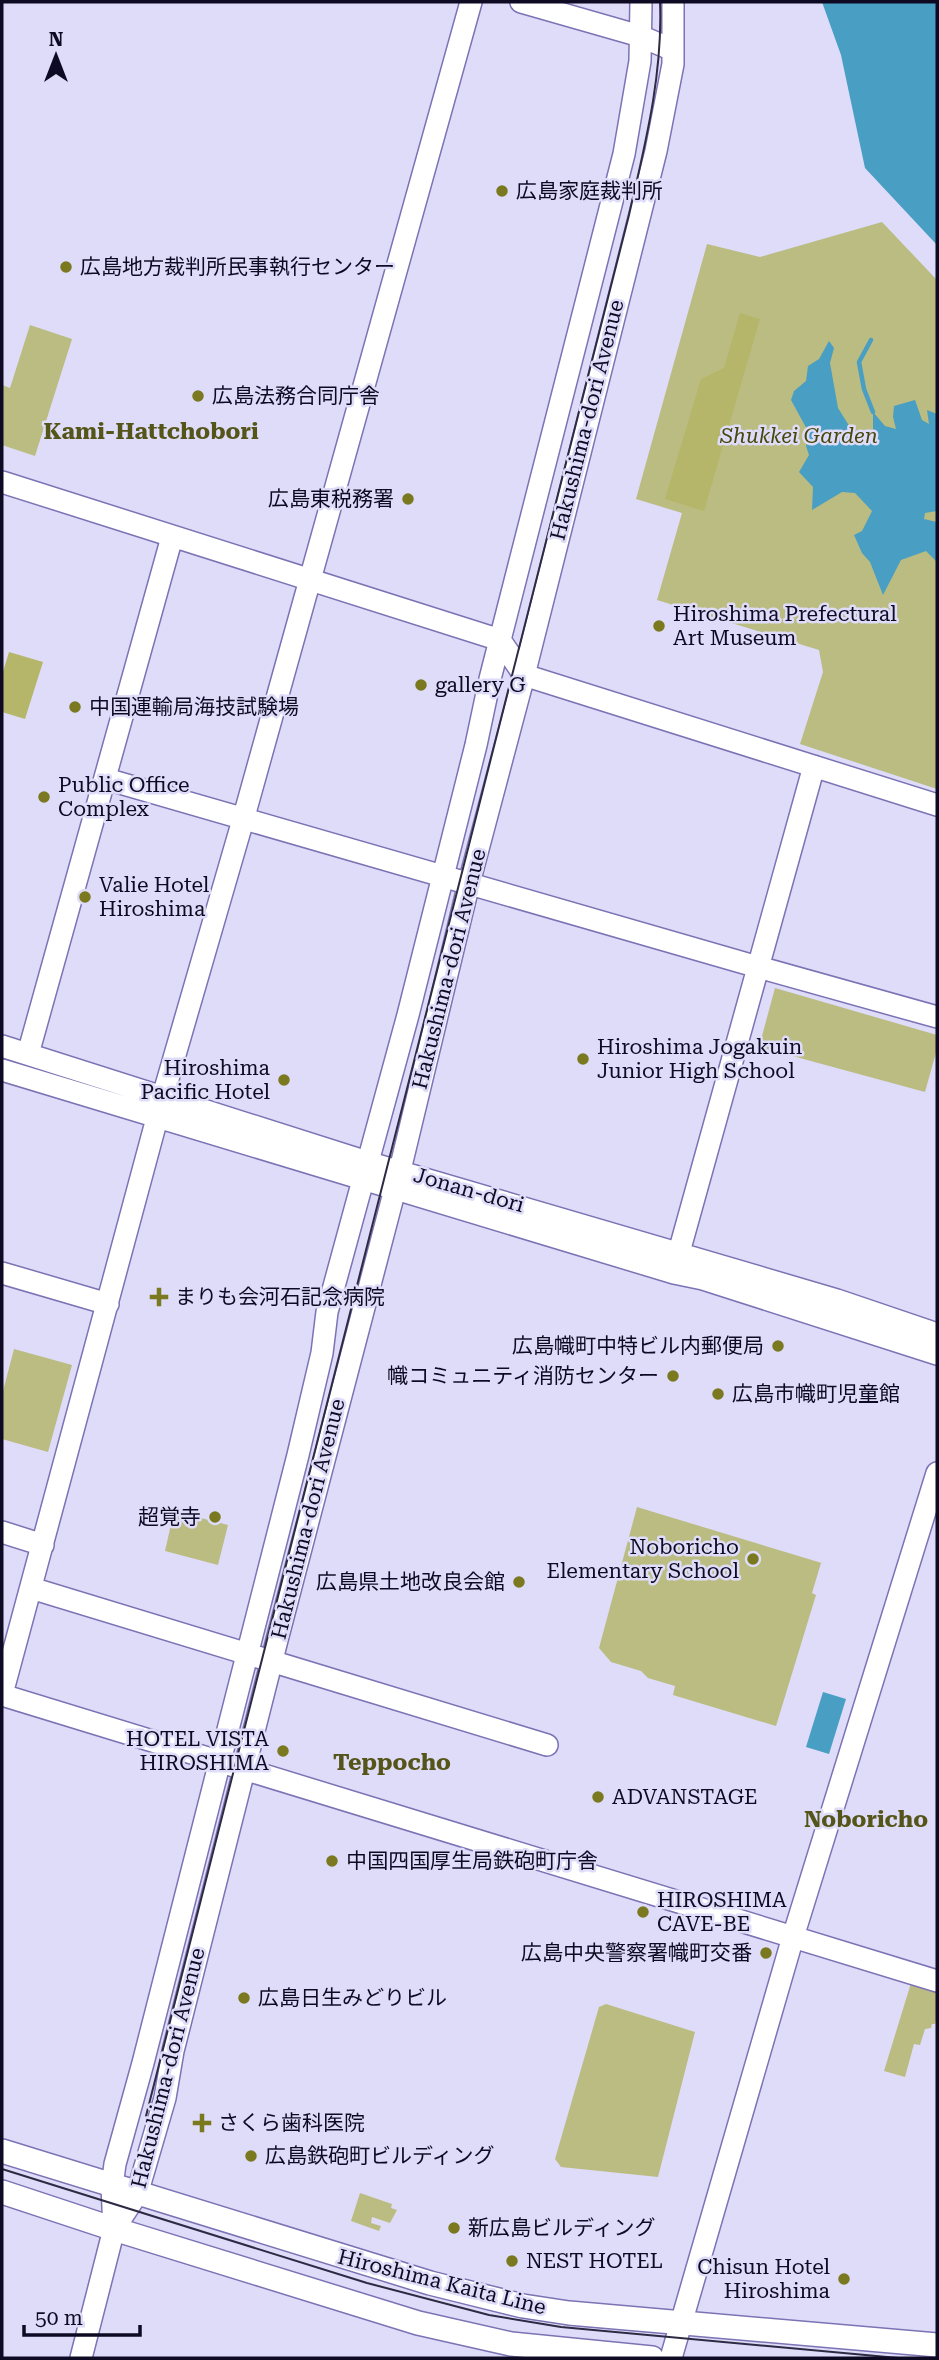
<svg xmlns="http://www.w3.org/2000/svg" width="939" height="2360" font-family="'Roboto Serif','Noto Sans JP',serif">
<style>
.green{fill:#bbbc81}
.forest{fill:#b5b669}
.water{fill:#489ec3}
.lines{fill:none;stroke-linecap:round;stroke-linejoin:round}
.stream{stroke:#489ec3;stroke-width:4.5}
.tertiary-casing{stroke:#7b73b4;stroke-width:24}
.secondary-casing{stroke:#7b73b4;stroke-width:26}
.tertiary{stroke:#fff;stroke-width:21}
.secondary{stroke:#fff;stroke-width:23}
.tram{stroke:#2f2a44;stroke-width:2}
.poi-dot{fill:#7a791f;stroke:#dedcf9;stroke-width:2.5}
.labels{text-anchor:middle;stroke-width:5;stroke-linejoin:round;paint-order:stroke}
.poi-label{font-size:21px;fill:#0f0a23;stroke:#dedcf9;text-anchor:start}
.street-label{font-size:21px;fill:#0f0a23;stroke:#dedcf9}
.park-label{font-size:21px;font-style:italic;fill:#47470a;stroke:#dedcf9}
.neighbourhood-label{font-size:23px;font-weight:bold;fill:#565519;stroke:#dedcf9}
</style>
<rect width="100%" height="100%" fill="#dedcf9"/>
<path class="green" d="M 882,222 L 937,280 L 937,789 L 800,744 L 823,672 L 819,650 L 657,600 L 682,513 L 636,499 L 707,244 L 760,257 Z
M 30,325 L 72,339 L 35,456 L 2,445 L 2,385 L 10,388 Z
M 775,988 L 937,1035 L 937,1049 L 925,1092 L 759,1047 Z
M 14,1349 L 72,1365 L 48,1452 L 2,1439 L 2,1395 Z
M 637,1507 L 825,1564 L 821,1563 L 812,1593 L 816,1595 L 776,1726 L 673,1695 L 675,1686 L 648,1678 L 641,1671 L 611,1662 L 599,1648 Z
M 174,1511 L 228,1525 L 218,1565 L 165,1551 Z
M 911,1983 L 937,1991 L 937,2017 L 935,2024 L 932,2024 L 931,2028 L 925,2029 L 920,2045 L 914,2044 L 905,2077 L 884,2071 Z
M 606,2004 L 695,2032 L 658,2177 L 561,2167 L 555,2159 L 599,2007 Z
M 360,2193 L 392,2204 L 391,2208 L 397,2210 L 390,2223 L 372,2217 L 371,2223 L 381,2226 L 379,2231 L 351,2221 Z"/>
<path class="forest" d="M 740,313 L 760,319 L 704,511 L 665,499 L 701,379 L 724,368 Z
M 9,652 L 43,662 L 25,719 L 2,712 L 2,675 Z"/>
<path class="water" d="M 822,2 L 937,2 L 937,245 L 865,168 L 841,55 Z
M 829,341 L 834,348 L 830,363 L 838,408 L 858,440 L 873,436 L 873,412 L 885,426 L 896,429 L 893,417 L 894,406 L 915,400 L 922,420 L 929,424 L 927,410 L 937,414 L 937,511 L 925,513 L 924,519 L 937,522 L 937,562 L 926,551 L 901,560 L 883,595 L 870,562 L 862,553 L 854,535 L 862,531 L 872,511 L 855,493 L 842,492 L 812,510 L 813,487 L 799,472 L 809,455 L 806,446 L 809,433 L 791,400 L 794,391 L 806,381 L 808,366 L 819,359 Z
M 823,1692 L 846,1699 L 829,1754 L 806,1747 Z"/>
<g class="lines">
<path class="stream" d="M 871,340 L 859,362 L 864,389 L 873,412"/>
<g class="tertiary-casing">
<path id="tertiary" d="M 521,2 L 640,36 L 673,50
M 2,482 L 500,640 L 524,675 L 937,805
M 106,779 L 744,963 L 937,1017
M 2,1046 L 367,1162 L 837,1300 L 937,1334
M 28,1054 L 172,537
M 2,1070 L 674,1273 L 703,1279 L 937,1354
M 676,1263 L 814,766
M 2,1273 L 108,1304
M 2,1532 L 43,1545
M 31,1588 L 547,1745
M 2,1694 L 163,1096 L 243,820 L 471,2
M 2,1695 L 937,1981
M 114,2229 L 137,2194 L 165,2098 L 173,2051 L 277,1640 L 400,1170 L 469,883 L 521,687 L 656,151 L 673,64 L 673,2
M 81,2358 L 114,2229 L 112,2186 L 115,2164 L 143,2063 L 298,1455 L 322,1353 L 327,1312 L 408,1015 L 476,745 L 490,679 L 624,154 L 640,61 L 641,2
M 671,2358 L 793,1937 L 937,1473"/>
</g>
<g class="secondary-casing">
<path id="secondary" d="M 2,2151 L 430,2283 L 523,2306 L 569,2313 L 937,2345
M 2,2192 L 114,2229 L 418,2323 L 511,2344 L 652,2358"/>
</g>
<use href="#tertiary" class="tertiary"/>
<use href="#secondary" class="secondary"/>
<path class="tram" d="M 146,2116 L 629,215 C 645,145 663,74 660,2
M 2,2169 L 367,2283 L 489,2315 L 561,2327 L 898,2358"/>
</g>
<g class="poi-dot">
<circle cx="502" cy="191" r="7"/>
<circle cx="66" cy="267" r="7"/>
<circle cx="198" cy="396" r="7"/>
<circle cx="408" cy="499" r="7"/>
<circle cx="659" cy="626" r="7"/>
<circle cx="421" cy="685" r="7"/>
<circle cx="75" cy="707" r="7"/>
<circle cx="44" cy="797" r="7"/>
<circle cx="85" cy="897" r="7"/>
<circle cx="583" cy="1059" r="7"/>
<circle cx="284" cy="1080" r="7"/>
<path d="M155.5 1286.5h7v7h7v7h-7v7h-7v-7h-7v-7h7z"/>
<circle cx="778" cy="1346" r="7"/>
<circle cx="673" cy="1376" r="7"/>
<circle cx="718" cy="1394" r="7"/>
<circle cx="215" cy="1517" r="7"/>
<circle cx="753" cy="1559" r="7"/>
<circle cx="519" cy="1582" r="7"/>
<circle cx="283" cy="1751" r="7"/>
<circle cx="598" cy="1797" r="7"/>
<circle cx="332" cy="1861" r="7"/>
<circle cx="643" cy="1912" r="7"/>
<circle cx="766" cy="1953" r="7"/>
<circle cx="244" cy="1998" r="7"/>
<path d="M198.5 2112.5h7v7h7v7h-7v7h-7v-7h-7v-7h7z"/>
<circle cx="251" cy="2156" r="7"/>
<circle cx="454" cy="2228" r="7"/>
<circle cx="512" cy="2261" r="7"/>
<circle cx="844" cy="2279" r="7"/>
</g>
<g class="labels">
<g class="poi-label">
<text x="516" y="198">広島家庭裁判所</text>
<text x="80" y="274">広島地方裁判所民事執行センター</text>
<text x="212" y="403">広島法務合同庁舎</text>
<text x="394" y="506" text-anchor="end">広島東税務署</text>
<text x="673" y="621">Hiroshima Prefectural<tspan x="673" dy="24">Art Museum</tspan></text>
<text x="435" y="692">gallery G</text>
<text x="89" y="714">中国運輸局海技試験場</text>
<text x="58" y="792">Public Office<tspan x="58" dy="24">Complex</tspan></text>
<text x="99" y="892">Valie Hotel<tspan x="99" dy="24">Hiroshima</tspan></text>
<text x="597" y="1054">Hiroshima Jogakuin<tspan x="597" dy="24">Junior High School</tspan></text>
<text x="270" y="1075" text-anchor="end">Hiroshima<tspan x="270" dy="24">Pacific Hotel</tspan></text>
<text x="175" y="1304">まりも会河石記念病院</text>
<text x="764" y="1353" text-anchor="end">広島幟町中特ビル内郵便局</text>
<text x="659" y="1383" text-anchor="end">幟コミュニティ消防センター</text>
<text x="732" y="1401">広島市幟町児童館</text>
<text x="201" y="1524" text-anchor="end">超覚寺</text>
<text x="739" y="1554" text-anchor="end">Noboricho<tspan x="739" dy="24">Elementary School</tspan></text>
<text x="505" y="1589" text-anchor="end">広島県土地改良会館</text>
<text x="269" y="1746" text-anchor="end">HOTEL VISTA<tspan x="269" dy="24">HIROSHIMA</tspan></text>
<text x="612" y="1804">ADVANSTAGE</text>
<text x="346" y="1868">中国四国厚生局鉄砲町庁舎</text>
<text x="657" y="1907">HIROSHIMA<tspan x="657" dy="24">CAVE-BE</tspan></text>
<text x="752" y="1960" text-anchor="end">広島中央警察署幟町交番</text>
<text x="258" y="2005">広島日生みどりビル</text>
<text x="218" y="2130">さくら歯科医院</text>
<text x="265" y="2163">広島鉄砲町ビルディング</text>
<text x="468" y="2235">新広島ビルディング</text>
<text x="526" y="2268">NEST HOTEL</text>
<text x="830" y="2274" text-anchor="end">Chisun Hotel<tspan x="830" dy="24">Hiroshima</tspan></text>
</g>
<g class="street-label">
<text transform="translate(587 420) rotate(-76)" y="7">Hakushima-dori Avenue</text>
<text transform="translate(449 969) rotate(-76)" y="7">Hakushima-dori Avenue</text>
<text transform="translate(469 1190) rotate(16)" y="7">Jonan-dori</text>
<text transform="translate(308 1519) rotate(-76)" y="7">Hakushima-dori Avenue</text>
<text transform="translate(168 2068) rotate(-76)" y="7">Hakushima-dori Avenue</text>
<text transform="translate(442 2282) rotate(14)" y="7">Hiroshima Kaita Line</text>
</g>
<g class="park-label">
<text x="799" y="443">Shukkei Garden</text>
</g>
<g class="neighbourhood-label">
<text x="151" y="439">Kami-Hattchobori</text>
<text x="392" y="1770">Teppocho</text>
<text x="866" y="1827">Noboricho</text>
</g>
</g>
<rect width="939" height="2360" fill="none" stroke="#0f0a23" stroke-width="7"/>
<g transform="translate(56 56)" stroke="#dedcf9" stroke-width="5" paint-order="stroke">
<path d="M0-5L12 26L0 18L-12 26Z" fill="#0f0a23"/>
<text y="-10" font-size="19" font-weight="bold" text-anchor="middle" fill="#0f0a23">N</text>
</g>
<path d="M24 2325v10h116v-10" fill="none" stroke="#0f0a23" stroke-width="3.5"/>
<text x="35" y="2325" font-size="21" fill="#0f0a23" stroke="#dedcf9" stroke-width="5" paint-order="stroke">50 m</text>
</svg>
